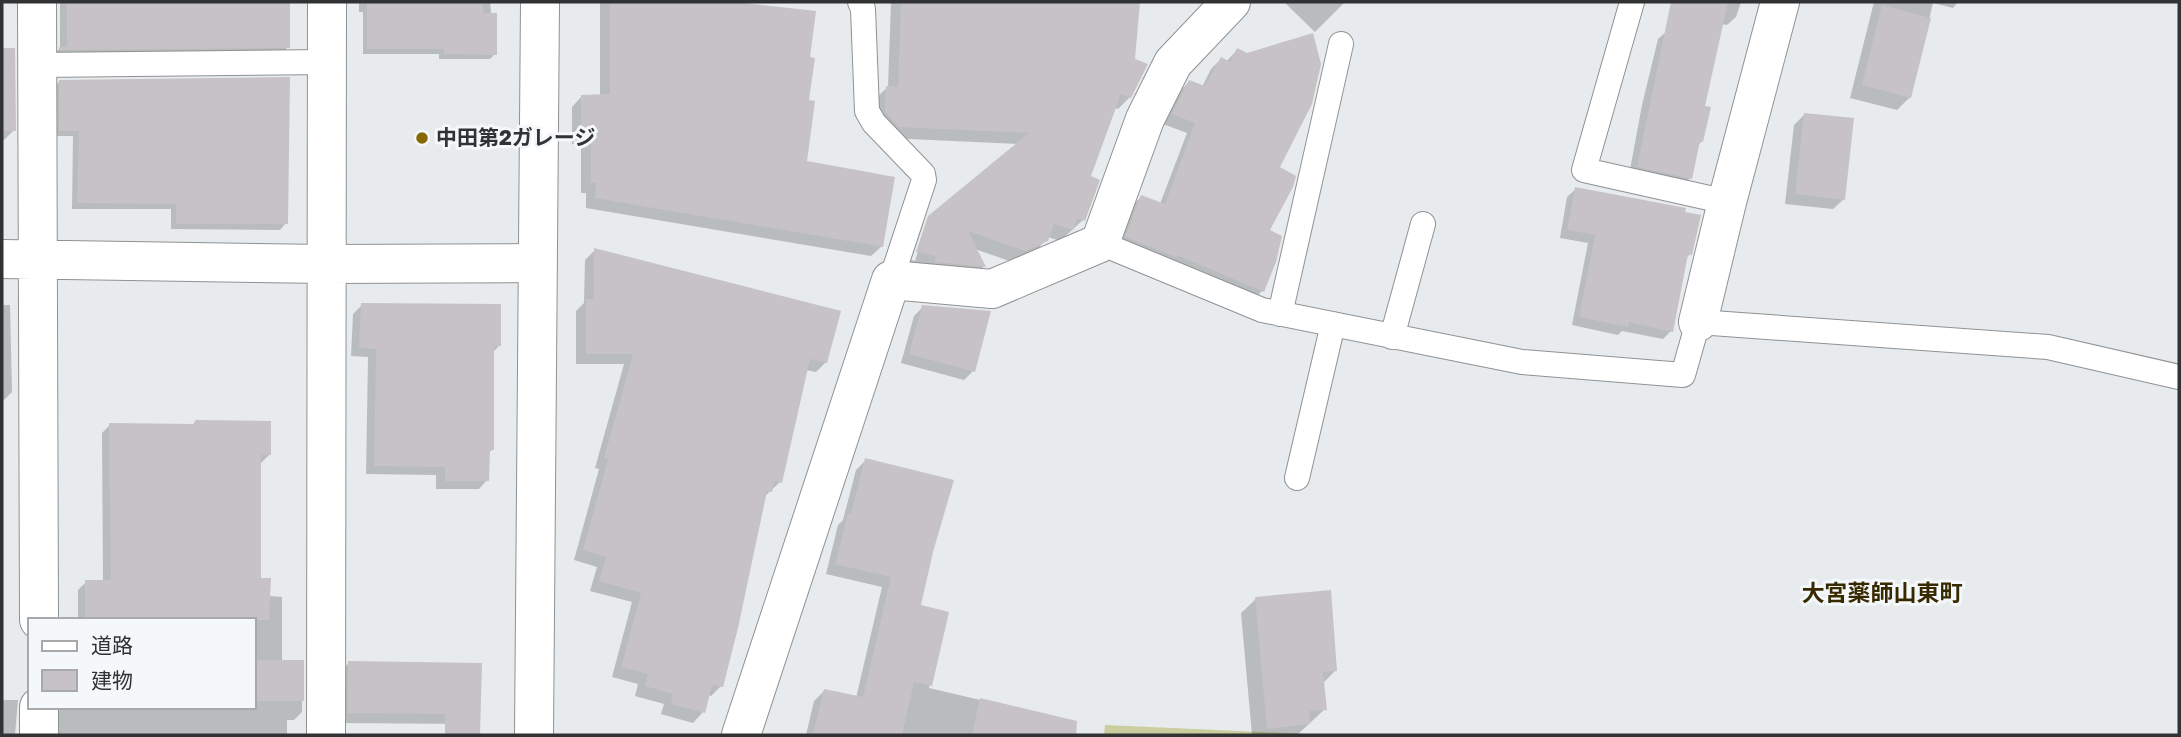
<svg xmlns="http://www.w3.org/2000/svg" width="2181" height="737" font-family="'Golos Text','Noto Sans JP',sans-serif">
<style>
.green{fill:#cacd9d}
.shadow{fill:#0003}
.building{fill:#c6c2c5}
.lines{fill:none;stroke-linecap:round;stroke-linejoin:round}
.service-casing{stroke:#8f9294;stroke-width:26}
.minor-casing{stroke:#8f9294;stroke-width:40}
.tertiary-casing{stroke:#8f9294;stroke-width:40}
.service{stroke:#fff;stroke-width:24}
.minor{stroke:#fff;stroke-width:38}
.tertiary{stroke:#fff;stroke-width:38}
.poi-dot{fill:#876804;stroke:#f5f8fb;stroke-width:2.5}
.labels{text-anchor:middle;stroke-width:6;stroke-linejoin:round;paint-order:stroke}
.poi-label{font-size:21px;font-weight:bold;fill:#313233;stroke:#f5f8fb;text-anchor:start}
.neighbourhood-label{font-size:23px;font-weight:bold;fill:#382a00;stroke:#f5f8fb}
</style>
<rect width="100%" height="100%" fill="#e7ebed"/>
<path class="green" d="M 1105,725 L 1331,735 L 1104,735 Z"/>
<path class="shadow" d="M 60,2 L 288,2 L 288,47 L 281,54 L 52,56 L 60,48 Z
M 359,2 L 490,2 L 495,54 L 490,59 L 439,59 L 439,54 L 363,54 L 363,12 L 359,12 Z
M 600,2 L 722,2 L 814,13 L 809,59 L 805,162 L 882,246 L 871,256 L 586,208 L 586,193 L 581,193 L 581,144 L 572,144 L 572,107 L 582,96 L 600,96 Z
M 891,2 L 1138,2 L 1130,97 L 1118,109 L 1114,107 L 1088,177 L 1083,220 L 1060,241 L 1048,237 L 1034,253 L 1012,262 L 975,249 L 984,266 L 973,277 L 905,264 L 917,229 L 924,222 L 911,260 L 915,261 L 929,217 L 1018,144 L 887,138 L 875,99 L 888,87 Z
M 1284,2 L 1345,2 L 1315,32 Z
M 1684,2 L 1741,2 L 1736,17 L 1727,25 L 1721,24 L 1703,107 L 1702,141 L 1697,146 L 1690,178 L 1681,187 L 1629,175 L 1642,105 L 1658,39 L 1667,31 L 1674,32 Z
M 1874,2 L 1958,2 L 1953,8 L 1933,3 L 1910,97 L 1897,110 L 1850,98 Z
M 2,50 L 14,50 L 14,130 L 4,140 L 2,140 Z
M 1237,50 L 1278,168 L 1267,231 L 1262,291 L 1252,301 L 1117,247 L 1131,207 L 1141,197 L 1160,204 L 1187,133 L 1163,124 L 1179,92 L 1189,82 L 1202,87 L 1211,69 L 1221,59 L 1226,62 Z
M 60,81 L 286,223 L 280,230 L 171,229 L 171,209 L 72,209 L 73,136 L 54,136 L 54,87 Z
M 1804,115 L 1844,199 L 1833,209 L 1785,204 L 1794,125 Z
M 1576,189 L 1683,213 L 1690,254 L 1685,259 L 1671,331 L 1663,339 L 1622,331 L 1618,335 L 1572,325 L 1588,243 L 1560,238 L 1567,197 Z
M 595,250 L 826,362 L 816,372 L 806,370 L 780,482 L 764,497 L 721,686 L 711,696 L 708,695 L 703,712 L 693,723 L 661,714 L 664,704 L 635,696 L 638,684 L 612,677 L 632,602 L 590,591 L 597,567 L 574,560 L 599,469 L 595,468 L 624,364 L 576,364 L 576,311 L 584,303 L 585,260 Z
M 2,305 L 10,305 L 12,392 L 3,401 Z
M 362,305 L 499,346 L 492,353 L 492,450 L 488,453 L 487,480 L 479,489 L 436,489 L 436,475 L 366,474 L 368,357 L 351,356 L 353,314 Z
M 923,307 L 973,371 L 964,380 L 901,363 L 914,316 Z
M 195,422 L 269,455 L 261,463 L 259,580 L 269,596 L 282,597 L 282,662 L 302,662 L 302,712 L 294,720 L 287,720 L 287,735 L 53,735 L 53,707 L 254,707 L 254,620 L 78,620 L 78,590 L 86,582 L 103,582 L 102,433 L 110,425 L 192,425 Z
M 866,460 L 931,552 L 919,606 L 947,613 L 929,688 L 1019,709 L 1012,735 L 806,735 L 814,701 L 824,691 L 856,698 L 882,587 L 826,574 L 838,525 L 843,520 L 856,470 Z
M 1256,599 L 1336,670 L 1323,683 L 1325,709 L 1297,735 L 1252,735 L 1241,613 Z
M 349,663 L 469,724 L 338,723 L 338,673 Z
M 2,700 L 18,700 L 15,735 L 2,735 Z"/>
<path class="building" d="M 67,2 L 290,2 L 290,48 L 59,50 L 59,47 L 67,47 Z
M 367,2 L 483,2 L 483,13 L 497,13 L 497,55 L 444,54 L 444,49 L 367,49 Z
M 610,2 L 736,2 L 816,11 L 810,57 L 815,58 L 809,100 L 815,101 L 807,161 L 895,177 L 883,247 L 595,198 L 596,183 L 591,183 L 591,134 L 581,134 L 581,95 L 610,94 Z
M 901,2 L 1140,2 L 1135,59 L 1148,64 L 1131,98 L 1121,94 L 1091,176 L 1100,180 L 1085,221 L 1077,218 L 1073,230 L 1054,224 L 1048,241 L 1025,251 L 968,231 L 986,267 L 934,262 L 936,256 L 916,252 L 928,216 L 1029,133 L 899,127 L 885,112 L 886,86 L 898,87 Z
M 1671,2 L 1728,2 L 1705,106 L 1711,107 L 1703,142 L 1700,141 L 1692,179 L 1637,167 Z
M 1882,5 L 1931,18 L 1911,98 L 1862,85 Z
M 1313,33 L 1321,64 L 1312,104 L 1280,167 L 1296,176 L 1293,187 L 1270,230 L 1282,236 L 1276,262 L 1264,292 L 1177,255 L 1176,257 L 1125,237 L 1141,195 L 1165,204 L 1195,123 L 1172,114 L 1189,80 L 1205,86 L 1221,57 L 1230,62 L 1237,48 L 1247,53 Z
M 2,48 L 15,48 L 16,131 L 2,131 Z
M 290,77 L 288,224 L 176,224 L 176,204 L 77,203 L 79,131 L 59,131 L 59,80 Z
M 1804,113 L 1854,118 L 1845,200 L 1795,194 Z
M 1575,187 L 1686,208 L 1685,212 L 1701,215 L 1692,255 L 1688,254 L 1673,332 L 1629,322 L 1628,327 L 1579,317 L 1595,235 L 1567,230 Z
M 594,248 L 841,311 L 827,363 L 810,359 L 782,483 L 775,481 L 772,492 L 767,491 L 738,628 L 723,687 L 712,685 L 705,713 L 671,704 L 673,694 L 645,686 L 648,674 L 621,667 L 641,593 L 599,581 L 606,557 L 583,550 L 608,459 L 604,458 L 633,354 L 586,354 L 586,299 L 594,299 Z
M 361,303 L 501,304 L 501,346 L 494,346 L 494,450 L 490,450 L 489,481 L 445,481 L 445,467 L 374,466 L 376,349 L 359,348 Z
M 922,305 L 991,311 L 975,372 L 909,354 Z
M 195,420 L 271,421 L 271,455 L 261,455 L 261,578 L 271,578 L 269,620 L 85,620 L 85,580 L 111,580 L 109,423 L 195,424 Z
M 865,458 L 954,480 L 933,552 L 921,605 L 949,612 L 932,686 L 914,682 L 902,735 L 813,735 L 824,689 L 863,697 L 891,577 L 835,564 L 848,513 L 851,514 Z
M 1331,590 L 1337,671 L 1323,672 L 1327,710 L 1309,711 L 1310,724 L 1267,729 L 1255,597 Z
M 254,660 L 304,660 L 304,701 L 254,701 Z
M 348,661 L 482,663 L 480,735 L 445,735 L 445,714 L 348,713 Z
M 980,698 L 1077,721 L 1076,735 L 972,735 Z"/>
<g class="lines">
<g class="service-casing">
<path id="service" d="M 860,2 L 863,9 L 867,111 L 874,123 L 923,174 L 924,180 L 891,280
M 1632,2 L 1584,170 L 1727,202
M 37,65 L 327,62
M 1100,243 L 1262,310 L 1522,362 L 1683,375 L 1698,322 L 2048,347 L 2179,377
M 1280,314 L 1341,44
M 1392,337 L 1423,224
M 1297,478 L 1333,324"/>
</g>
<g class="minor-casing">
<path id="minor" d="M 37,2 L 39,620
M 2,259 L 326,264 L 537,263
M 1698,322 L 1727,202 L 1780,2
M 39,707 L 39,735
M 326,735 L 327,2
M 741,735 L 891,280 L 992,289 L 1100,243 L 1145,119 L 1173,63 L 1231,2"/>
</g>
<g class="tertiary-casing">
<path id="tertiary" d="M 534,735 L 540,2"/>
</g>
<use href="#service" class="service"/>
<use href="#minor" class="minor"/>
<use href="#tertiary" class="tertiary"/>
</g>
<circle class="poi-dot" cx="422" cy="138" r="7"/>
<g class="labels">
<g class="poi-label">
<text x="436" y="145">中田第2ガレージ</text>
</g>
<g class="neighbourhood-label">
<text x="1882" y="601">大宮薬師山東町</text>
</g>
</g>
<rect width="2181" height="737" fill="none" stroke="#313233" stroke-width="7"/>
<rect x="28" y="618" width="228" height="91" fill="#f5f8fb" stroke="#a7a9ab" stroke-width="2"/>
<rect x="42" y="641" width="35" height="10" fill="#ffffff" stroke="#a7a9ab" stroke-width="2"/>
<text x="91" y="653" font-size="21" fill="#313233">道路</text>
<rect x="42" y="670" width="35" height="21" fill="#c6c2c5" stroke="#a7a9ab" stroke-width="2"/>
<text x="91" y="688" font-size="21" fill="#313233">建物</text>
</svg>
